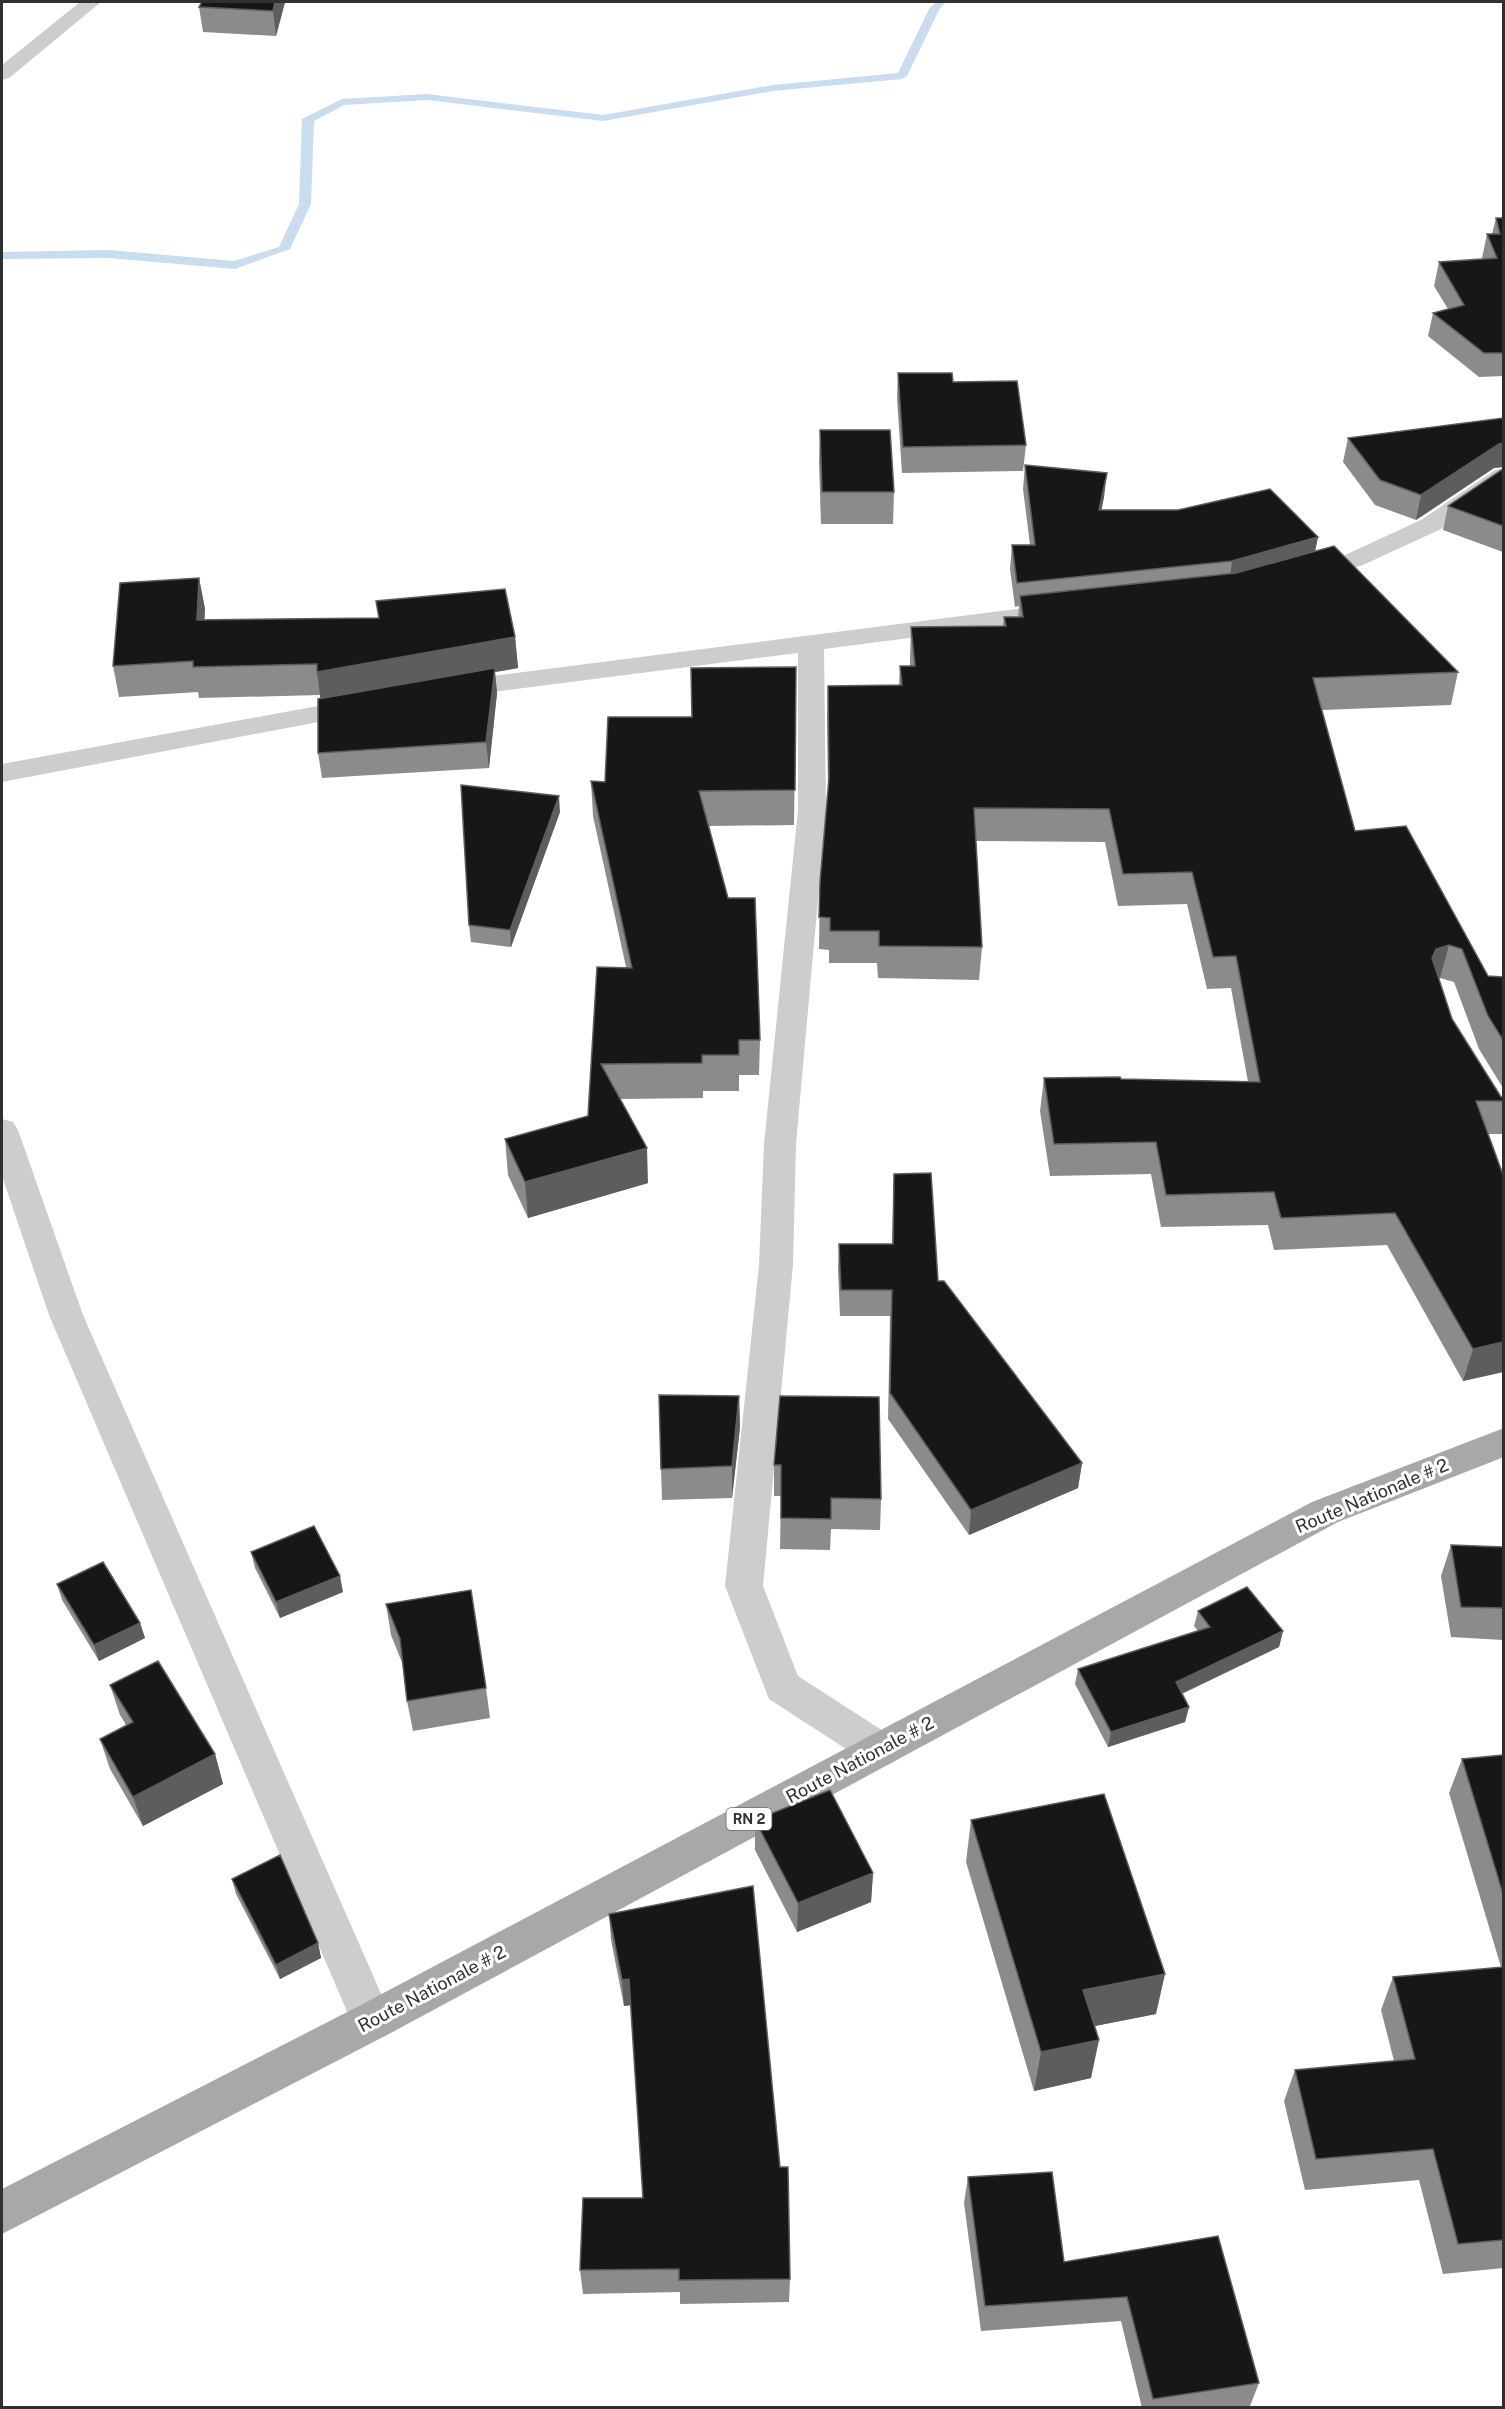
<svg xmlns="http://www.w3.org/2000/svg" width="1505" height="2409" font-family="'Public Sans',sans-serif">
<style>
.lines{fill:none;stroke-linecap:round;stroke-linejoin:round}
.stream{fill:#c9ddee;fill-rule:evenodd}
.street{fill:#cdcdcd;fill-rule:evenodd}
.primary{fill:#a8a8a8;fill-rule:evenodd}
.wall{fill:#8b8b8b}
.shaded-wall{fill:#5d5d5d}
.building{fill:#171717;stroke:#5d5d5d;stroke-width:1.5}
.labels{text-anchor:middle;stroke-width:6;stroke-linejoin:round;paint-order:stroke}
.shield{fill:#fff;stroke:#6e6e6e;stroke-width:1.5}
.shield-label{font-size:14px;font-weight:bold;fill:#303030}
.near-street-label{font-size:18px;fill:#303030;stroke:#fff}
</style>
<rect width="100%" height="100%" fill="#fff"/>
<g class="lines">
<path class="stream" d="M 936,2 L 946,2 L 939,10 L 907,76 L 902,79 L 773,91 L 603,121 L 427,100 L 344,105 L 314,121 L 311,204 L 290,249 L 235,269 L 109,258 L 2,259 L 2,252 L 109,250 L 234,261 L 279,247 L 299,204 L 302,119 L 342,99 L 427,94 L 603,115 L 773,85 L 898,73 L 929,9 Z"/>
<path class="street" d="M 80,2 L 101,2 L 9,78 L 2,80 L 2,65 Z
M 1504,468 L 1504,486 L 1439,530 L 1363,565 L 1305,582 L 1296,579 L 1292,574 L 1296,569 L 1345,555 L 1421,520 L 1495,470 Z
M 1047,605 L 1056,607 L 1060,613 L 1056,619 L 824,649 L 826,810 L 796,1144 L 793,1265 L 763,1586 L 798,1676 L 894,1738 L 900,1750 L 894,1762 L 880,1767 L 866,1762 L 769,1699 L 725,1586 L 759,1265 L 764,1144 L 798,810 L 798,653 L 453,697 L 443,695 L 439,689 L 443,683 L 453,681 Z
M 361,698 L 371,700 L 375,706 L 371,712 L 2,782 L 2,764 Z
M 2,1119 L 13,1122 L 18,1130 L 83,1315 L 393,2021 L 387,2035 L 372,2041 L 357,2035 L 49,1315 L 2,1176 Z"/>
<path class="primary" d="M 1504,1428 L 1504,1457 L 1338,1522 L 387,2035 L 2,2234 L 2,2189 L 357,2007 L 1312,1502 Z"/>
</g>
<path class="wall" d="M 202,2 L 285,2 L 276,36 L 203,32 L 199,7 Z
M 1496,218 L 1503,218 L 1503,376 L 1479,377 L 1428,336 L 1433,313 L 1448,309 L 1434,286 L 1439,262 L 1483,259 L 1482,258 L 1487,234 L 1492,234 Z
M 898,373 L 1026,445 L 1023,471 L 902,473 L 897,398 Z
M 1503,418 L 1503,467 L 1494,468 L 1416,520 L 1375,505 L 1343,462 L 1348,438 Z
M 820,430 L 894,492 L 893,524 L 821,524 L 819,461 Z
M 1025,465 L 1104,497 L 1101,510 L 1318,537 L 1315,551 L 1458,672 L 1451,705 L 1322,710 L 1355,831 L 1488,976 L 1503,977 L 1503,1088 L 1479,1049 L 1454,982 L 1440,978 L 1439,978 L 1452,1019 L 1501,1097 L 1503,1097 L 1503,1134 L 1488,1134 L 1503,1175 L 1503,1372 L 1463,1381 L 1387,1245 L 1274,1250 L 1268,1225 L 1161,1227 L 1151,1174 L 1050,1176 L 1040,1111 L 1044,1078 L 1248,1082 L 1231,988 L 1207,989 L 1187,904 L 1118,906 L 1105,842 L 976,841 L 982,947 L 979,980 L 878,978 L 877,963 L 829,963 L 829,950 L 819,949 L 820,882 L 828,790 L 827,718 L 828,686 L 899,685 L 900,666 L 910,666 L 910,659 L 911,627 L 1003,626 L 1004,617 L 1018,617 L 1019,606 L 1015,607 L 1010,569 L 1012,545 L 1030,545 L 1023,489 Z
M 1503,469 L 1503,552 L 1443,530 L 1448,506 Z
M 199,578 L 205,609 L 204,620 L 515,637 L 518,668 L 495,672 L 497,693 L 489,768 L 322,778 L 318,753 L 320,695 L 199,698 L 198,692 L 119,697 L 113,666 Z
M 796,667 L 794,825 L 709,826 L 760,1040 L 759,1075 L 739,1075 L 739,1091 L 703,1091 L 703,1098 L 620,1099 L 648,1183 L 528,1218 L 508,1175 L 505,1139 L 588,1116 L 626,967 L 593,816 L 591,781 L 605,782 L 692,717 Z
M 560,812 L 511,947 L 471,942 L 469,925 Z
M 894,1174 L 938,1281 L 1082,1463 L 1078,1488 L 969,1535 L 888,1419 L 890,1316 L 840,1316 L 838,1269 L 839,1244 L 892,1244 Z
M 739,1396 L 740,1427 L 732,1498 L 662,1500 L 661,1469 Z
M 780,1396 L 881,1499 L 880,1530 L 831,1529 L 830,1550 L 780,1549 L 781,1496 L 774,1496 L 774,1465 Z
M 1451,1545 L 1503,1547 L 1503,1640 L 1451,1637 L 1441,1576 Z
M 251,1552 L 343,1592 L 280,1618 L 255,1568 Z
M 57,1584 L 140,1623 L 145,1638 L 99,1661 L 62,1600 Z
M 386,1604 L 486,1688 L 490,1718 L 413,1731 L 407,1701 L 403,1665 L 391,1635 Z
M 1198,1611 L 1283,1631 L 1279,1647 L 1182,1694 L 1189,1707 L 1185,1722 L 1108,1747 L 1075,1684 L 1078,1669 L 1198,1631 L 1194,1626 Z
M 110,1685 L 215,1754 L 223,1784 L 143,1826 L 110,1769 L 100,1739 L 126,1725 L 120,1715 Z
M 1503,1755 L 1503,2268 L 1443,2274 L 1419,2180 L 1305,2190 L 1284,2101 L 1295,2070 L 1394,2061 L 1381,2010 L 1393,1977 L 1501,1967 L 1449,1793 L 1462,1759 Z
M 755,1820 L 873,1873 L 871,1902 L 797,1932 L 755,1850 Z
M 971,1820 L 1156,2014 L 1094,2026 L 1091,2078 L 1034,2091 L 966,1862 Z
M 232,1879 L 318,1943 L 321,1958 L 280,1979 L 236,1894 Z
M 609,1914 L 790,2279 L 789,2302 L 680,2304 L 680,2292 L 583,2294 L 580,2270 L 643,2198 L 631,2005 L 624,2006 L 611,1940 Z
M 968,2177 L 1064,2262 L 1218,2236 L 1259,2383 L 1250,2406 L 1242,2408 L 1142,2408 L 1121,2321 L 981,2331 L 964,2203 Z"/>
<path class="shaded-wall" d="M 275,2 L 285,2 L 276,36 L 273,11 Z
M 1503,443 L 1503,467 L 1494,468 L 1416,520 L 1421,495 L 1499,444 Z
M 1107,473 L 1104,497 L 1097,534 L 1099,510 Z
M 1318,537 L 1313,561 L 1229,585 L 1232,561 Z
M 199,578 L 205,609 L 203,651 L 197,620 Z
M 515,637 L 518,668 L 495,672 L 497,693 L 489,768 L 486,742 L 321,703 L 317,672 Z
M 559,796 L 560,812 L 511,947 L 510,930 Z
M 1449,945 L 1440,978 L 1428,982 L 1432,958 L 1436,949 Z
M 647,1148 L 648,1183 L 528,1218 L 525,1182 Z
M 1503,1342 L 1503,1372 L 1463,1381 L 1473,1349 Z
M 739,1396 L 740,1427 L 732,1498 L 732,1466 Z
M 1082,1463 L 1078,1488 L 969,1535 L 971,1510 Z
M 340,1576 L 343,1592 L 280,1618 L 276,1602 Z
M 140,1623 L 145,1638 L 99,1661 L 94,1645 Z
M 1283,1631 L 1279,1647 L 1172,1698 L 1176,1682 Z
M 1189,1707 L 1185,1722 L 1108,1747 L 1111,1732 Z
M 215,1754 L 223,1784 L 143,1826 L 133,1797 Z
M 873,1873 L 871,1902 L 797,1932 L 798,1903 Z
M 318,1943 L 321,1958 L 280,1979 L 276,1965 Z
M 1165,1974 L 1156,2014 L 1075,2030 L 1083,1990 Z
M 629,1979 L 631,2005 L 624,2006 L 622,1980 Z
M 1099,2040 L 1091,2078 L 1034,2091 L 1041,2052 Z"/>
<path class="building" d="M 202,2 L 275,2 L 273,11 L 199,7 Z
M 1496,218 L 1503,218 L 1503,353 L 1484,353 L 1433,313 L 1464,305 L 1439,262 L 1497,258 L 1487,234 L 1500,234 Z
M 898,373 L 952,373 L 953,382 L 1017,381 L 1026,445 L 903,447 Z
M 1503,418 L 1503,443 L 1499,444 L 1421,495 L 1380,480 L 1348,438 Z
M 820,430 L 890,430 L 894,492 L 822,492 Z
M 1025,465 L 1107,473 L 1099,510 L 1178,510 L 1270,489 L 1318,537 L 1232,561 L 1017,583 L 1012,545 L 1035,545 Z
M 1503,469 L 1503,526 L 1448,506 Z
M 1334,546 L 1458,672 L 1313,678 L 1355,831 L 1406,826 L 1488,976 L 1503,977 L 1503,1040 L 1488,1016 L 1462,949 L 1449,945 L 1436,949 L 1432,958 L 1452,1019 L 1501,1097 L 1503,1097 L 1503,1101 L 1476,1101 L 1503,1175 L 1503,1342 L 1473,1349 L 1395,1213 L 1281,1218 L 1274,1192 L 1166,1195 L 1156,1142 L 1054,1144 L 1044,1078 L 1120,1077 L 1121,1079 L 1260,1082 L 1236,956 L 1213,957 L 1192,872 L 1123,874 L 1109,809 L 974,808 L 982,947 L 879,946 L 879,931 L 830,931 L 830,918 L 819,917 L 820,882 L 829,778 L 828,686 L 902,685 L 900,666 L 915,666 L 911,627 L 1006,626 L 1004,617 L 1023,617 L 1020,596 L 1236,573 Z
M 199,578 L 197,620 L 379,618 L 376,601 L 505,589 L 515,637 L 317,672 L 317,664 L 193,667 L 193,661 L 113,666 L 120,583 Z
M 796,667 L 795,790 L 699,791 L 728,898 L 755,898 L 760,1040 L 739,1040 L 739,1055 L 702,1055 L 702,1063 L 601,1064 L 647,1148 L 525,1182 L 505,1139 L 588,1116 L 597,967 L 632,968 L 591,781 L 605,782 L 608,717 L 692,717 L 691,668 Z
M 495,668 L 486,742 L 318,753 L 318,699 Z
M 461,785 L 559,796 L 510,930 L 469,925 Z
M 931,1173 L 938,1281 L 944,1281 L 1082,1463 L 971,1510 L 890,1393 L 892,1290 L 841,1290 L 839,1244 L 893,1244 L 894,1174 Z
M 659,1395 L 739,1396 L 732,1466 L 661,1469 Z
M 780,1396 L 879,1397 L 881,1499 L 831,1498 L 831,1519 L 781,1518 L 781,1465 L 774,1465 Z
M 314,1526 L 340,1576 L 276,1602 L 251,1552 Z
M 1451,1545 L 1503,1547 L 1503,1608 L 1461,1607 Z
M 103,1562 L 140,1623 L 94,1645 L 57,1584 Z
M 1247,1587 L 1283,1631 L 1176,1682 L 1189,1707 L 1111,1732 L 1078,1669 L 1210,1627 L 1198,1611 Z
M 471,1590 L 486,1688 L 407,1701 L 400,1639 L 386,1604 Z
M 158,1661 L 215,1754 L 133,1797 L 100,1739 L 133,1722 L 110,1685 Z
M 1503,1755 L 1503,1894 L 1462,1759 Z
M 830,1790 L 873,1873 L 798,1903 L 755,1820 Z
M 1104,1794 L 1165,1974 L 1083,1990 L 1099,2040 L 1041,2052 L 971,1820 Z
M 280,1855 L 318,1943 L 276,1965 L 232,1879 Z
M 753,1886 L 780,2167 L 788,2167 L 790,2279 L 679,2280 L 679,2269 L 580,2270 L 583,2198 L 643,2198 L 629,1979 L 622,1980 L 609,1914 Z
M 1503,1967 L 1503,2240 L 1458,2244 L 1433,2149 L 1316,2159 L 1295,2070 L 1415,2059 L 1393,1977 Z
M 1052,2172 L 1064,2262 L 1218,2236 L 1259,2383 L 1153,2399 L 1127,2297 L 985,2306 L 968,2177 Z"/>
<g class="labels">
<rect class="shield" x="726.5" y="1808" width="45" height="22" rx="4.5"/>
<g class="shield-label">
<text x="749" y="1824">RN 2</text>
</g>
<g class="near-street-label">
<text transform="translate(1372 1496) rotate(-23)" y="6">Route Nationale # 2</text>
<text transform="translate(860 1760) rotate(-28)" y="6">Route Nationale # 2</text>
<text transform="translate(432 1989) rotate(-28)" y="6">Route Nationale # 2</text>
</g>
</g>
<rect width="1505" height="2409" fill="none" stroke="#303030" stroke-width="6"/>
</svg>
